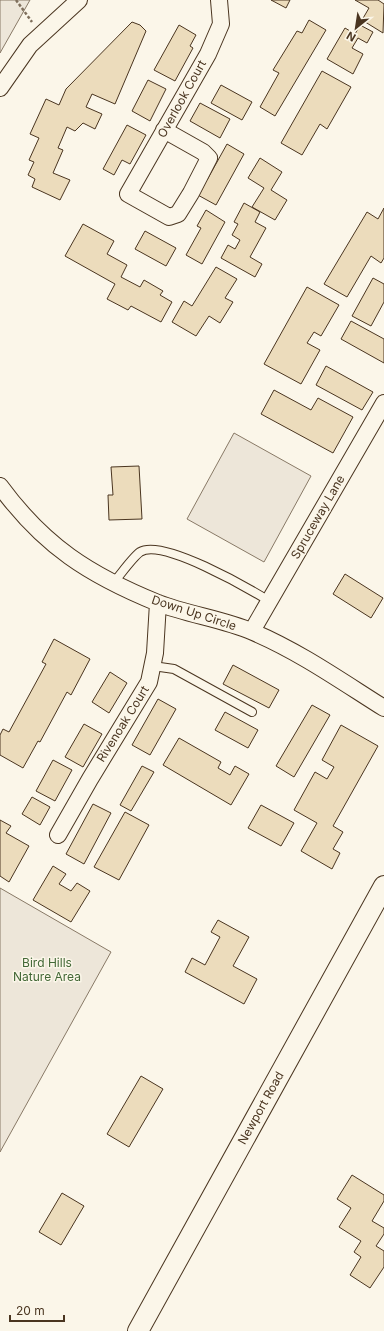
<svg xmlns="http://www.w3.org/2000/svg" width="384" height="1331" font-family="Inter,sans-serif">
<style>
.green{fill:#ede6d9;stroke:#887966}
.building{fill:#ecdcbc;stroke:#4a3520}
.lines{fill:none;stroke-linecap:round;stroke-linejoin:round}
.service-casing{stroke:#4a3520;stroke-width:10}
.minor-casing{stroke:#4a3520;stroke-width:18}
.tertiary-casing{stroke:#4a3520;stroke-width:22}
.path{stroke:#7f6f5c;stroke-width:2.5;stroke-dasharray:3 2;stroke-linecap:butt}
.service{stroke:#fbf6e9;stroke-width:8}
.minor{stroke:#fbf6e9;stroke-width:16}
.tertiary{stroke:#fbf6e9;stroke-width:20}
.labels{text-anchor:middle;stroke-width:3;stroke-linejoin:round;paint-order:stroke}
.street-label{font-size:12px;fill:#4a3520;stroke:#fbf6e9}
.park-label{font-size:12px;fill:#436837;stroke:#fbf6e9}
</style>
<rect width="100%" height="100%" fill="#fbf6e9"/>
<path class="green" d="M 0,0 L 30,0 L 0,53 Z
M 234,433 L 311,476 L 264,562 L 187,519 Z
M 0,888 L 111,952 L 0,1152 Z"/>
<path class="building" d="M 271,0 L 290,0 L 286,8 Z
M 355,0 L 378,0 L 384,4 L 383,33 L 362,20 L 369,8 Z
M 309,20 L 326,30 L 275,116 L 260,107 L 279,73 L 273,70 L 297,31 L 302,33 Z
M 132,22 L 140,25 L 146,31 L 115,104 L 92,94 L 86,107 L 102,114 L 95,129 L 83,123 L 75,131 L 67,127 L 58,148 L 63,150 L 53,173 L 70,180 L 60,200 L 32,187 L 35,179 L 28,175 L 34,162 L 29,160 L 39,138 L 30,134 L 46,99 L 59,105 L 66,89 Z
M 179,25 L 196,35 L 190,46 L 193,48 L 175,81 L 154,70 Z
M 360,25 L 373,32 L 367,43 L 358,38 L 352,48 L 363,54 L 353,74 L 327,59 L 345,28 L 355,34 Z
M 322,71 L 351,87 L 327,129 L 320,124 L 302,155 L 281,143 Z
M 148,80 L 166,89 L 150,121 L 132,111 Z
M 221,85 L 252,102 L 242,120 L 211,103 Z
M 200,103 L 230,119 L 220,138 L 190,121 Z
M 127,125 L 146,135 L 130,164 L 122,160 L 114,175 L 103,169 Z
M 227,144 L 244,154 L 216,205 L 196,194 L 204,179 L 207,180 Z
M 260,158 L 282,172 L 271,190 L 287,200 L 275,220 L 252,207 L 264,188 L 248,178 Z
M 244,203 L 260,212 L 255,222 L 266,228 L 250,257 L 262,264 L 255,277 L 221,258 L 228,245 L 235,249 L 240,240 L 232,235 L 238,224 L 234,222 Z
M 384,208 L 384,258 L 381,263 L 371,256 L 347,297 L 324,284 L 367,212 L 378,219 Z
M 206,210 L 225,222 L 202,264 L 186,255 L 201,228 L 197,226 Z
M 83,224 L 114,241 L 107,254 L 127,265 L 121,277 L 140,287 L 144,280 L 163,291 L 160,295 L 172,302 L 161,322 L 131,306 L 128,310 L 107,299 L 115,284 L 65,256 Z
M 145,231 L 176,248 L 166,266 L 135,249 Z
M 216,267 L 237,279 L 225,298 L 233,302 L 220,323 L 209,316 L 196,336 L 172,322 L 184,301 L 192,306 Z
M 373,278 L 384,284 L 384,302 L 371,326 L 352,316 Z
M 307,287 L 339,305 L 321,336 L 314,332 L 307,343 L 320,350 L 301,384 L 264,364 Z
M 351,321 L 384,339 L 384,363 L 341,339 Z
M 326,366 L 373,392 L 362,410 L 316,385 Z
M 274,390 L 311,410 L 318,398 L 353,417 L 333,453 L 261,414 Z
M 139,466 L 142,519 L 109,520 L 108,495 L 113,495 L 111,467 Z
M 345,574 L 383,598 L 371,618 L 333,594 Z
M 54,639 L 90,659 L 71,695 L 67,692 L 40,742 L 38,741 L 23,768 L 0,755 L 0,735 L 3,729 L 9,732 L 46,664 L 42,662 Z
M 233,665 L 279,690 L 269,708 L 223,684 Z
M 110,672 L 127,683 L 109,713 L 92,702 Z
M 158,699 L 176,709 L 150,755 L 132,745 Z
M 312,705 L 330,715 L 294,777 L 276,766 Z
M 225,712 L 258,730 L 248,748 L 215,730 Z
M 84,724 L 102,734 L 83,767 L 65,757 Z
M 341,725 L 378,746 L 333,826 L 343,832 L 333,849 L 340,853 L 332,869 L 301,851 L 317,823 L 294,810 L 315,772 L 327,779 L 334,767 L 322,760 Z
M 179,738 L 221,762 L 218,768 L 230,775 L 235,766 L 249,774 L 231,805 L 163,765 Z
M 53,760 L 72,770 L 55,801 L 36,791 Z
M 142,766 L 154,772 L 131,811 L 120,805 Z
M 32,797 L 50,807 L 40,825 L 22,814 Z
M 93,804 L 111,813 L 84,864 L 66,854 Z
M 261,805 L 294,823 L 281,846 L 248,828 Z
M 125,812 L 149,825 L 119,880 L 94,867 Z
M 0,820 L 11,826 L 6,833 L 29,846 L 9,882 L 0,876 Z
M 53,866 L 66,874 L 59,884 L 71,891 L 77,883 L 90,891 L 71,922 L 33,900 Z
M 218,920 L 249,937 L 233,966 L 257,979 L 244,1004 L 185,972 L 192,958 L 205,965 L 220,937 L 211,932 Z
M 141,1076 L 163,1089 L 129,1147 L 107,1134 Z
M 352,1175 L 384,1195 L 384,1201 L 372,1221 L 384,1228 L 384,1234 L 376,1246 L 384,1251 L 384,1267 L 370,1288 L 350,1275 L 361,1257 L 354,1252 L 361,1241 L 339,1227 L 351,1208 L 337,1199 Z
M 62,1193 L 84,1206 L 61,1245 L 39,1232 Z"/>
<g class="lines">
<g class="service-casing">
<path id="service" d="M 114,582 C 121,574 132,558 140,552 C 162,538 248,588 269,601
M 153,666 L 174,669 L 252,712"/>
</g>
<g class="minor-casing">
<path id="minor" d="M 0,88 L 30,45 L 79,0
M 164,130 L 203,152 L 209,158 L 191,193 L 178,214 L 169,217 L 128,194 L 208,54 L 221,24 L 219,0
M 0,486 C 44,546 89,575 158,603 C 189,615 223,619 253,632 C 300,652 341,681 384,708
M 252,631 L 384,403
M 58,835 L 90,779 L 149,682 L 155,653 L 158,603"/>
</g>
<g class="tertiary-casing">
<path id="tertiary" d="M 138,1331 L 384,886"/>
</g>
<path class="path" d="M 16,0 L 32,22"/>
<use href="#service" class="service"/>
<use href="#minor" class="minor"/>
<use href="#tertiary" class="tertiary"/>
</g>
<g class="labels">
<g class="street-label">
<text transform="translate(182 99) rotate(-61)" y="4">Overlook Court</text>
<text transform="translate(318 517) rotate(-60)" y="4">Spruceway Lane</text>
<text transform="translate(194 613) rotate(18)" y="4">Down Up Circle</text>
<text transform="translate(123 724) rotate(-58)" y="4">Rivenoak Court</text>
<text transform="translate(261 1108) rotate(-61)" y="4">Newport Road</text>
</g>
<g class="park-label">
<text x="47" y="967">Bird Hills<tspan x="47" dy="14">Nature Area</tspan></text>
</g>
</g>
<g transform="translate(356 28) rotate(210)" stroke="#fbf6e9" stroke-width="3" paint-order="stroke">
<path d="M0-3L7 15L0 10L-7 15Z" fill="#4a3520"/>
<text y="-6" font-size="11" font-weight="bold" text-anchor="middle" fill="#4a3520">N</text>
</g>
<path d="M10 1315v6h54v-6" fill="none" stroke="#4a3520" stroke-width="2"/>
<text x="16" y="1315" font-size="12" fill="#4a3520" stroke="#fbf6e9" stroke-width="3" paint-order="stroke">20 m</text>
</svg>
